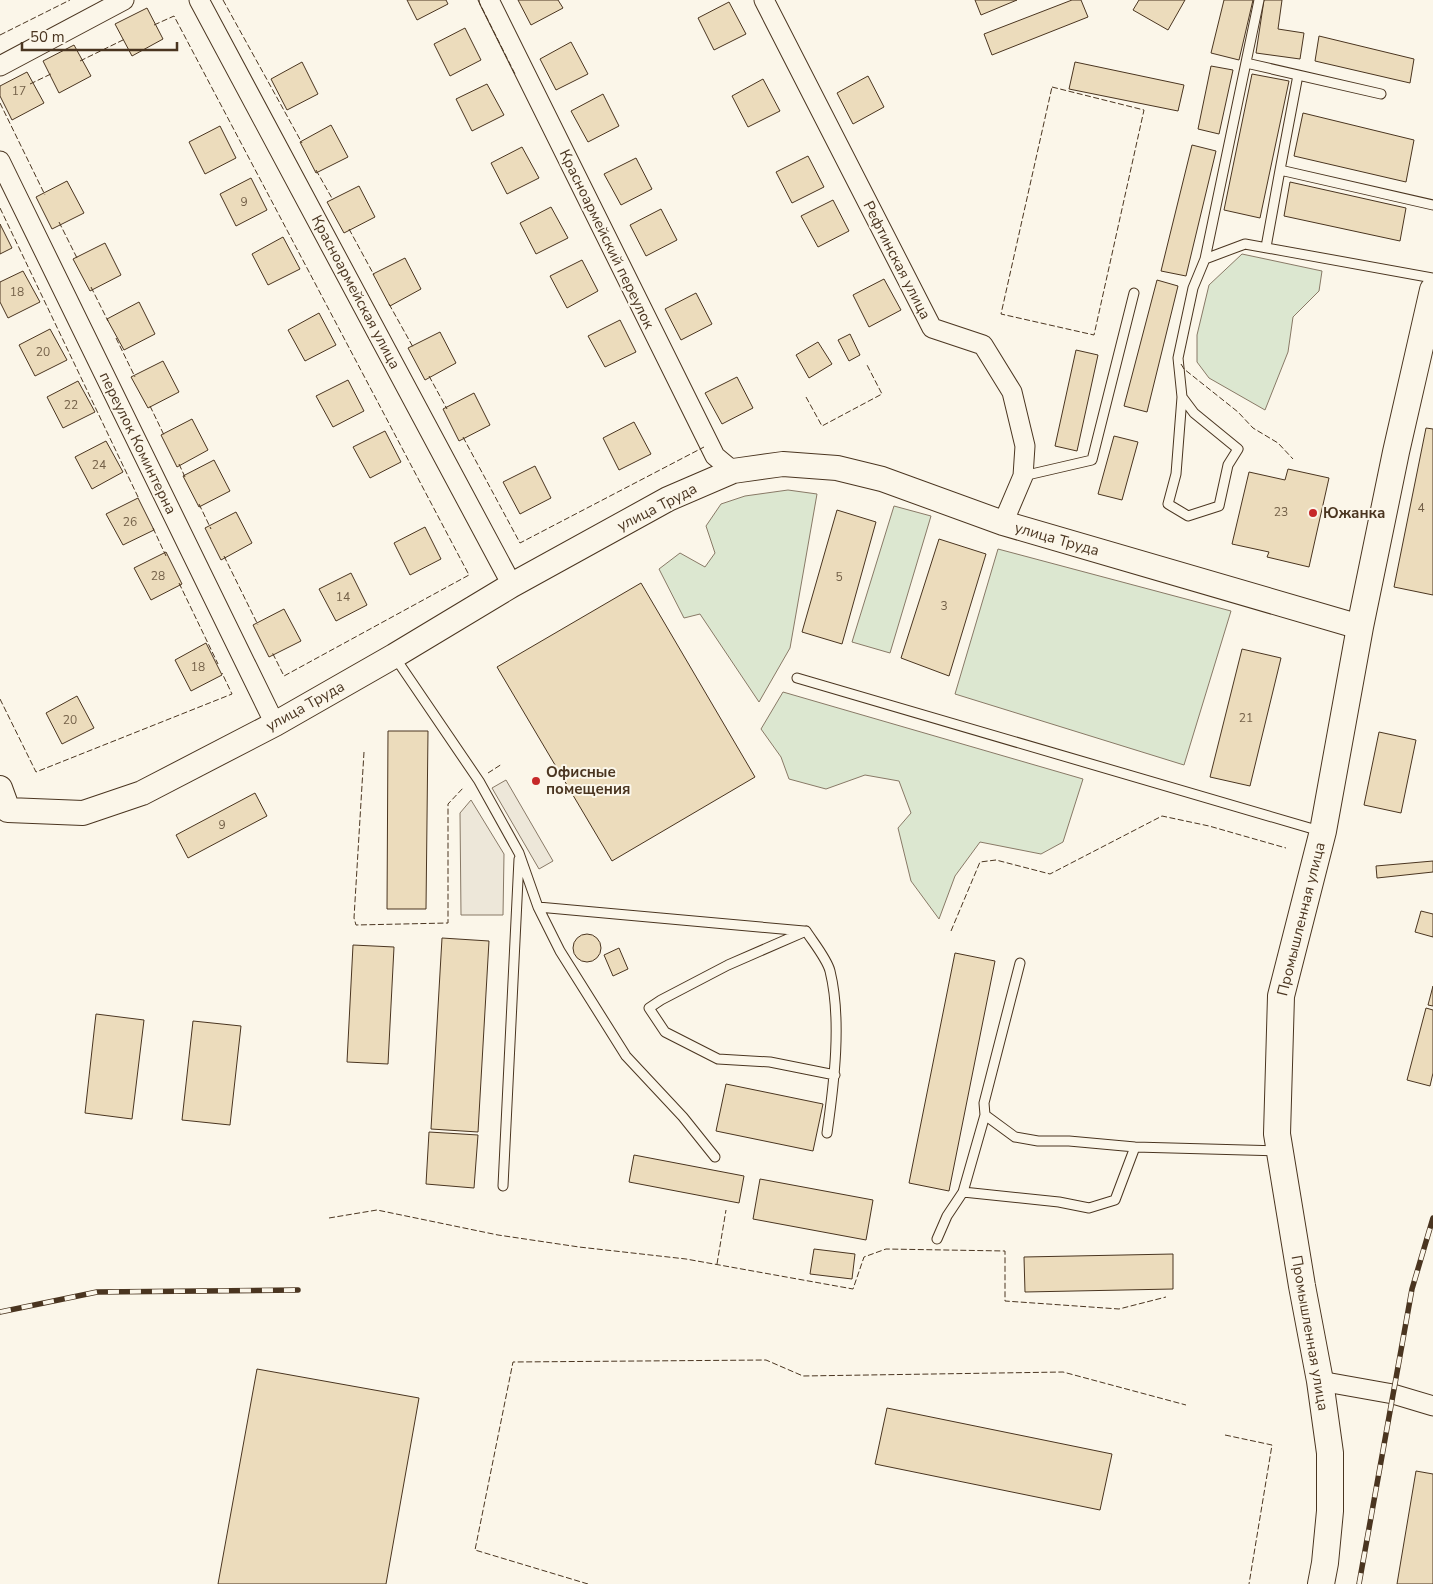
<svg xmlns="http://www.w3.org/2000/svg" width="1433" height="1584" font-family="'Nunito Sans',sans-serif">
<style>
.green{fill:#dce7d0;stroke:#887966}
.parking{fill:#ede7d9;stroke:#887966}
.building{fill:#ecdcbc;stroke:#4a3520}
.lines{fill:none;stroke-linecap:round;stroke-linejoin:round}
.service-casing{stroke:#4a3520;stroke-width:11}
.minor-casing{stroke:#4a3520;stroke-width:21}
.tertiary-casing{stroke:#4a3520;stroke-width:26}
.secondary-casing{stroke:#4a3520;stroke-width:28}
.service{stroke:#fbf6e9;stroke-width:9}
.minor{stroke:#fbf6e9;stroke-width:19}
.tertiary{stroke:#fbf6e9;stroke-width:24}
.secondary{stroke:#fbf6e9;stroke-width:26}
.rail-casing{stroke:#4a3520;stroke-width:5.5}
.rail{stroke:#fbf6e9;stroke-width:4;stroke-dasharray:11;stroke-linecap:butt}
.fence{stroke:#4a3520;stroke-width:1;stroke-dasharray:6 2.5;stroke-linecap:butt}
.poi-dot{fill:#c62828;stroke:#fbf6e9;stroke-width:2}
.labels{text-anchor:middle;stroke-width:4;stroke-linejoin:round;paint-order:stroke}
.number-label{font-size:12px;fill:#725f47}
.street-label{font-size:15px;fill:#4a3520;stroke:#fbf6e9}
.poi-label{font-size:15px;font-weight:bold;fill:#4a3520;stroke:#fbf6e9;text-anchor:start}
</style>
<rect width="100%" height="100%" fill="#fbf6e9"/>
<path class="green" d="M 1242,254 L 1322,271 L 1319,291 L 1293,317 L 1288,352 L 1265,410 L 1209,378 L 1197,362 L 1197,335 L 1209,285 Z
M 788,490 L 817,494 L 790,648 L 759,702 L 700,614 L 684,618 L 659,569 L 680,553 L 705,567 L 715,553 L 706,526 L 721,504 L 745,496 Z
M 894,506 L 931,516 L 890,653 L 852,642 Z
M 998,549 L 1231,611 L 1184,765 L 955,694 Z
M 783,692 L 1083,779 L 1063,842 L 1041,854 L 980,842 L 955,876 L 939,919 L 911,881 L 898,828 L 911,813 L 899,781 L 865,775 L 826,789 L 789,779 L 781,757 L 761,729 Z"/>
<path class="parking" d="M 506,780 L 553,861 L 539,869 L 492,788 Z
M 471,800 L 504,854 L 503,915 L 461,915 L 460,813 Z"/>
<path class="building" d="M 407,0 L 446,0 L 448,4 L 417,20 Z
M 518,0 L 558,0 L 563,8 L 531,25 Z
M 975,0 L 1017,0 L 981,15 Z
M 1072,0 L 1081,0 L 1088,17 L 992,55 L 984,34 Z
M 1139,0 L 1185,0 L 1168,30 L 1133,10 Z
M 1224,0 L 1253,0 L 1239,60 L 1211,53 Z
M 1264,0 L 1282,0 L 1278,29 L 1304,33 L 1300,59 L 1256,53 Z
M 729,2 L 746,34 L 714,50 L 698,18 Z
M 147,8 L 163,39 L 132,56 L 115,24 Z
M 465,28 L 481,60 L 450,76 L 434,44 Z
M 1319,36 L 1414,59 L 1410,83 L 1315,61 Z
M 571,42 L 588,74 L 556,90 L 540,59 Z
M 74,45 L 91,76 L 59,93 L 43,61 Z
M 302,62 L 318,94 L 287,110 L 271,79 Z
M 1075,62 L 1184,85 L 1178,111 L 1069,89 Z
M 1211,66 L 1233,70 L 1219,134 L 1198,129 Z
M 27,72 L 44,103 L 12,120 L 0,96 L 0,86 Z
M 1252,74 L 1289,81 L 1260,218 L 1224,210 Z
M 868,76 L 884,107 L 853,124 L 837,93 Z
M 763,79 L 780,111 L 748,127 L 732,96 Z
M 487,84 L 504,115 L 472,131 L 456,99 Z
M 603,94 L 619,126 L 588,142 L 571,111 Z
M 1303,113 L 1414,140 L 1406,182 L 1294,156 Z
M 331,125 L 348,157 L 316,173 L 300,142 Z
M 220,126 L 236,158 L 205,174 L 189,142 Z
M 1192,145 L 1216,151 L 1186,276 L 1161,271 Z
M 522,147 L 539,178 L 507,194 L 491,163 Z
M 808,156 L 824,187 L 792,203 L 776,172 Z
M 636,158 L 652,189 L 621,205 L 604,174 Z
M 251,178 L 267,210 L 236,226 L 220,194 Z
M 67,181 L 84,213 L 52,229 L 36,197 Z
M 1290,182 L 1406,208 L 1400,241 L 1284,216 Z
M 359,186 L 375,217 L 344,233 L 327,202 Z
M 833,200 L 849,231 L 818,247 L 801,216 Z
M 551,207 L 568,238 L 536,254 L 520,223 Z
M 661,209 L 677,240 L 646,256 L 630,225 Z
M 0,224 L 12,248 L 0,254 Z
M 283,237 L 300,269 L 268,285 L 252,254 Z
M 105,243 L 121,275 L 90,291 L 73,259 Z
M 405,258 L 421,289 L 390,306 L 373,274 Z
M 582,260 L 598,291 L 567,308 L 550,276 Z
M 23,271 L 40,302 L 8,318 L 0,302 L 0,282 Z
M 884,279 L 901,310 L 869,327 L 853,295 Z
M 1157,280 L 1178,286 L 1147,412 L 1124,406 Z
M 696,293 L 712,324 L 681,340 L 665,309 Z
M 139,302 L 155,334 L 124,350 L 107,319 Z
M 319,313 L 336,345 L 305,361 L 288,330 Z
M 620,320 L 636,352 L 605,367 L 588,336 Z
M 50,329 L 67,360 L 35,376 L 19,345 Z
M 440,332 L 456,363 L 425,380 L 408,348 Z
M 850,334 L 860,355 L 849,361 L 838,340 Z
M 818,342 L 832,364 L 809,378 L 796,355 Z
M 1076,350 L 1098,355 L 1077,451 L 1055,446 Z
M 163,361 L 179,392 L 148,408 L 131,377 Z
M 737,377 L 753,408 L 722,424 L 705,393 Z
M 348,380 L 364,411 L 333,427 L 316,396 Z
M 78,381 L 95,412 L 63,428 L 47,397 Z
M 474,393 L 490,425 L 459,441 L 443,409 Z
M 192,419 L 208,450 L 177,467 L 161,435 Z
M 634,422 L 651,454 L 619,470 L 603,438 Z
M 1426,428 L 1433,429 L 1433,595 L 1394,587 Z
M 385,431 L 401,462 L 370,478 L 353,447 Z
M 1114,436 L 1138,442 L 1122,500 L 1098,494 Z
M 106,441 L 123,472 L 92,489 L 75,457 Z
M 214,460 L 230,491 L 199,507 L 183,476 Z
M 535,466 L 551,498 L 520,514 L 503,482 Z
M 1288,469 L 1329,478 L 1309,567 L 1267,557 L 1269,552 L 1232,544 L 1249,472 L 1285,480 Z
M 138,498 L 154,530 L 123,545 L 106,514 Z
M 837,510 L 876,522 L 842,644 L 802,632 Z
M 236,512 L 252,543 L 221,560 L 205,528 Z
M 425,527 L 441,559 L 410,575 L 394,543 Z
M 939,539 L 986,554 L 949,676 L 901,658 Z
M 166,552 L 182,584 L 151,600 L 134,568 Z
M 351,573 L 367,605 L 336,621 L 319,589 Z
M 641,583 L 755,777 L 612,861 L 497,667 Z
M 284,609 L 301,641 L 269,657 L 253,625 Z
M 206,643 L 222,675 L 191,691 L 175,660 Z
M 1242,649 L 1281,658 L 1250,786 L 1210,777 Z
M 77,696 L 94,728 L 62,744 L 46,713 Z
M 388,731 L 428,731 L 426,909 L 387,909 Z
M 1379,732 L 1416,740 L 1401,813 L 1364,805 Z
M 255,793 L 267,816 L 188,858 L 176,835 Z
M 1433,861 L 1433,872 L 1377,878 L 1376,866 Z
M 1421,911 L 1433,914 L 1433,937 L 1415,932 Z
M573 948a14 14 0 1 1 28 0a14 14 0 1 1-28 0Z
M 442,938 L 489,941 L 478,1132 L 431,1129 Z
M 353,945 L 394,947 L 388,1064 L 347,1062 Z
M 619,948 L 628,969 L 613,976 L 604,955 Z
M 955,953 L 995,961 L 949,1191 L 909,1183 Z
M 1433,986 L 1433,1006 L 1428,1005 Z
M 1426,1008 L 1433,1010 L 1433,1073 L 1430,1086 L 1407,1080 Z
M 96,1014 L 144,1020 L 132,1119 L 85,1113 Z
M 193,1021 L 241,1026 L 230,1125 L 182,1120 Z
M 726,1084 L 823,1104 L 813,1151 L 716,1131 Z
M 429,1132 L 478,1135 L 474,1188 L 426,1184 Z
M 634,1155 L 744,1176 L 739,1203 L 629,1182 Z
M 760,1179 L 873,1200 L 866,1240 L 753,1219 Z
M 814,1249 L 855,1254 L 852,1279 L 810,1274 Z
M 1173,1254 L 1173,1289 L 1025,1292 L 1024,1257 Z
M 257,1369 L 419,1398 L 386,1584 L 218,1584 Z
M 887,1408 L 1112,1454 L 1100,1510 L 875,1464 Z
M 1416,1471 L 1433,1474 L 1433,1584 L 1397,1584 Z"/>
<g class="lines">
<g class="service-casing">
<path id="service" d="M 1246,63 L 1381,94
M 1280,170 L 1298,75
M 1266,247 L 1280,170 L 1433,205
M 1205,259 L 1259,0
M 1182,397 L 1194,413 L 1238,449 L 1228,465 L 1219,506 L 1188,516 L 1168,504 L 1176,474 L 1182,397 L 1178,358 L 1193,288 L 1205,259 L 1245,244 L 1433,278
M 1023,476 L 1092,460 L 1134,293
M 394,656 L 479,781 L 519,853 L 538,907 L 560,951 L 626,1056 L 683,1117 L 715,1157
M 797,678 L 1320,831
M 538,907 L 804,931
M 1020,963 L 984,1103 L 985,1115 L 1015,1137 L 1038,1141 L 1069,1141 L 1135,1147 L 1278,1151
M 827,1133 C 834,1084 842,1020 830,971 C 827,959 813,942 806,931 L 728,965 L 661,1000 L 649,1008 L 665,1032 L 718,1059 L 770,1062 L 835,1075
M 503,1186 L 519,859
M 963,1192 L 985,1115
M 937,1239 L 947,1216 L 963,1192 L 1059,1202 L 1089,1208 L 1115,1200 L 1135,1147"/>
</g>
<g class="minor-casing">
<path id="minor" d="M 199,0 L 512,585
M 489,0 L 715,456 L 733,471
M 764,0 L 932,328 L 983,345 L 1012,392 L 1025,446 L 1023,476 L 1003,523
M 0,66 L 124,0
M 0,161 L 275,724
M 1320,1381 L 1393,1394 L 1433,1406"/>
</g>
<g class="tertiary-casing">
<path id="tertiary" d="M 0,788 L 8,810 L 83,813 L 142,793 L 275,724 L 394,656 L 512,585 L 668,499 L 733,471 L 783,464 L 837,468 L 882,479 L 1003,523 L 1360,627"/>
</g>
<g class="secondary-casing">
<path id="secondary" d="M 1321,1584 L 1325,1563 L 1330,1511 L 1330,1453 L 1320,1381 L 1302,1286 L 1277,1134 L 1281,996 L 1323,831 L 1360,627 L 1396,452 L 1433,290"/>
</g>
<use href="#service" class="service"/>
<use href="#minor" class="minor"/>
<use href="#tertiary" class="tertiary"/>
<use href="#secondary" class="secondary"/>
<g class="rail-casing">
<path id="rail" d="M 0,1312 L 97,1292 L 298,1290
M 1359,1584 L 1412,1289 L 1433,1218"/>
</g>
<use href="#rail" class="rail"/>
<path class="fence" d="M 223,0 L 302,143
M 478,0 L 515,74
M 154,25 L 174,16 L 469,575 L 284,676 L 272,652
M 0,35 L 70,0
M 80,61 L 125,39
M 30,84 L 53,73
M 1052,87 L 1144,110 L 1094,335 L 1001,314 Z
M 0,103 L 45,195
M 316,170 L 333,200
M 0,208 L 139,499
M 59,222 L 78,260
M 349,229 L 374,275
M 91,287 L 108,321
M 389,304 L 413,347
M 116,338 L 135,377
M 1181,364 L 1184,369 L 1238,412 L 1253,428 L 1278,443 L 1293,459
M 429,376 L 447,409
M 806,397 L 822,426 L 882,394 L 866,363
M 150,406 L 164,435
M 463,437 L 520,543 L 704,447
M 179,464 L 185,477
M 199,504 L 211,529
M 153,528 L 166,556
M 224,556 L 258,625
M 179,583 L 218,664
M 0,699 L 36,772 L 232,694 L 222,673
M 364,752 L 354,918 L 356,925 L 448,923 L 448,804 L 464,787
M 488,773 L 502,764
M 951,931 L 980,862 L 996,860 L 1050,874 L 1162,816 L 1209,826 L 1286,848
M 329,1218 L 377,1210 L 498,1235 L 579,1247 L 686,1259 L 853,1289 L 864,1257 L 886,1249 L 1005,1251 L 1005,1301 L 1119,1309 L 1166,1297
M 717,1264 L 726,1210
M 1225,1435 L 1272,1445 L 1249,1584
M 588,1584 L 475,1550 L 513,1362 L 766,1360 L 803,1376 L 1063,1372 L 1186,1405"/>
</g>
<g class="poi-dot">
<circle cx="1313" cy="513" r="5"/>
<circle cx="536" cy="781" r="5"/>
</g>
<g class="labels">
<g class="number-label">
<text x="19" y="95">17</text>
<text x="244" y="206">9</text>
<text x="17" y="296">18</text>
<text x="43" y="356">20</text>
<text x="71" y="409">22</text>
<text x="99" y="469">24</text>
<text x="1421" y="512">4</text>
<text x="1281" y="516">23</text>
<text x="130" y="526">26</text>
<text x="158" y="580">28</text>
<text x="839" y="581">5</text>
<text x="343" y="601">14</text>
<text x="944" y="610">3</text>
<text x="198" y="671">18</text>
<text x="1246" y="722">21</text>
<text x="70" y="724">20</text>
<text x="222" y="829">9</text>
</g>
<g class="street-label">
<text transform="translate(607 239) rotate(64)" y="5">Красноармейский переулок</text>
<text transform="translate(897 260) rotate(63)" y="5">Рефтинская улица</text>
<text transform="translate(356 292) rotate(62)" y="5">Красноармейская улица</text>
<text transform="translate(138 443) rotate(64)" y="5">переулок Коминтерна</text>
<text transform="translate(657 507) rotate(-27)" y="5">улица Труда</text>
<text transform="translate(1057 539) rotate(16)" y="5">улица Труда</text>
<text transform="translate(305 706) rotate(-29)" y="5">улица Труда</text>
<text transform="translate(1301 919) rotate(-76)" y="5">Промышленная улица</text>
<text transform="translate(1310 1333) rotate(80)" y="5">Промышленная улица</text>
</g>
<g class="poi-label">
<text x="1323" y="518">Южанка</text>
<text x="546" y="777">Офисные<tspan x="546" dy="17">помещения</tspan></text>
</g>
</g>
<path d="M22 42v8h155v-8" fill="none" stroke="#4a3520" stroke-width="2.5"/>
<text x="30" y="42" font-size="15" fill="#4a3520" stroke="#fbf6e9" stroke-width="4" paint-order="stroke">50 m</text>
</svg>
